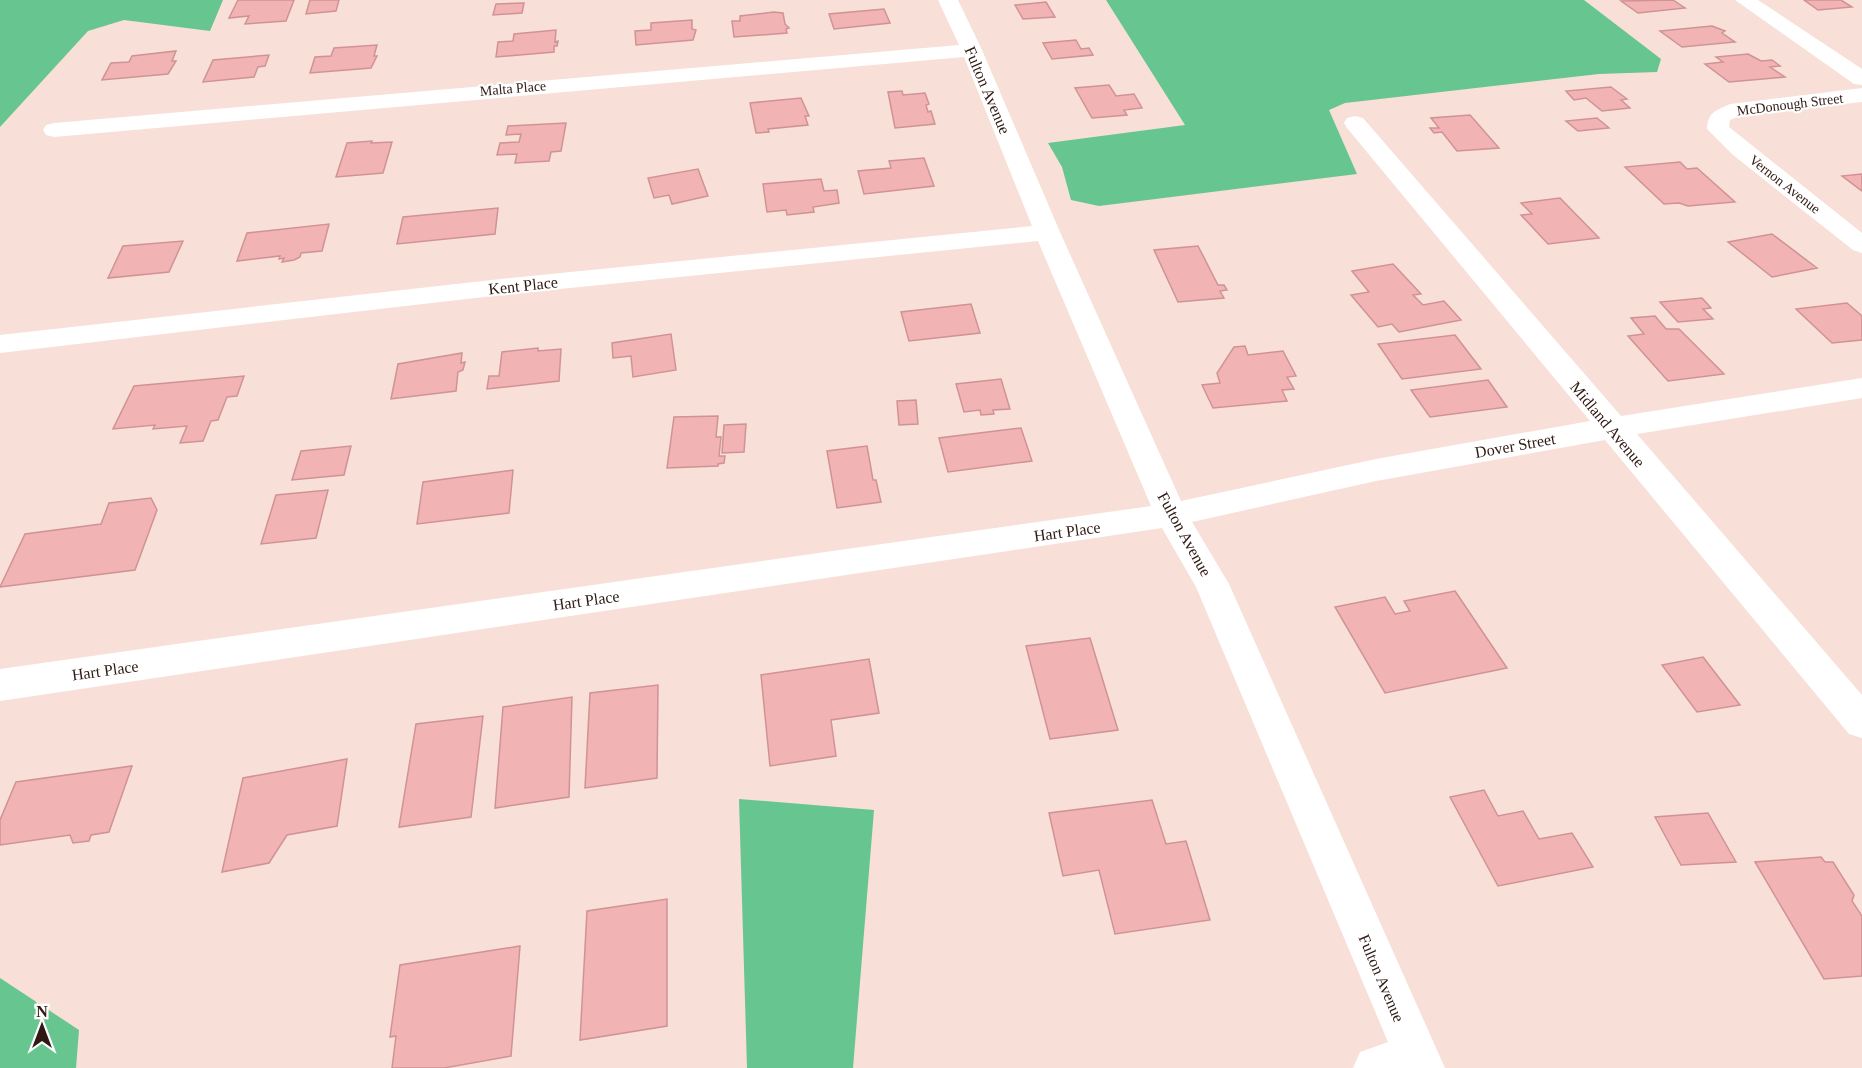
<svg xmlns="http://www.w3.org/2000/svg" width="1862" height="1068" font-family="'Times New Roman',serif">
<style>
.forest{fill:#67c58f}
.building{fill:#f2b3b5;stroke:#d09395;stroke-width:1.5}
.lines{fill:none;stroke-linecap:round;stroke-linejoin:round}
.minor{fill:#fff;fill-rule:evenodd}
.labels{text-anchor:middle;stroke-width:4.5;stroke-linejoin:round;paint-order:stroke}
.far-street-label{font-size:14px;fill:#2e1913;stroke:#fff}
.street-label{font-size:16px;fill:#2e1913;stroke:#fff}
</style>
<rect width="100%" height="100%" fill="#f8dfd8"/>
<path class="forest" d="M 0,0 L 223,0 L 210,31 L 124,20 L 88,31 L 0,127 Z
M 1106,0 L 1584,0 L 1661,59 L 1657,72 L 1599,74 L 1345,103 L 1329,110 L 1357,174 L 1099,206 L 1071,200 L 1062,167 L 1048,143 L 1185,125 Z
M 739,799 L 874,810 L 853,1068 L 747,1068 Z
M 0,978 L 79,1030 L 76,1068 L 0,1068 Z"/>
<path class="building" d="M 238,0 L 294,0 L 286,21 L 245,24 L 249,16 L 229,18 Z
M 310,0 L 339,0 L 336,11 L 306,14 Z
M 1673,0 L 1685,8 L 1638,13 L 1621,1 Z
M 1804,0 L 1841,0 L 1852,7 L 1818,10 Z
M 1046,2 L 1055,17 L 1023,19 L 1015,5 Z
M 524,3 L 522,13 L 493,15 L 496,4 Z
M 884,9 L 890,23 L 834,29 L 829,14 Z
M 774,12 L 783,13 L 785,24 L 789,28 L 786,29 L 787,33 L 734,37 L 732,21 L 740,21 L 740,16 Z
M 692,20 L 692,29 L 696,30 L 693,40 L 636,45 L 635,31 L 651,30 L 651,23 Z
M 1712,26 L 1725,31 L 1722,33 L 1735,42 L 1682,47 L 1660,31 Z
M 556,30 L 555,42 L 558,41 L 557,46 L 554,46 L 554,52 L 496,57 L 498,42 L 513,41 L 514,34 Z
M 1076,40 L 1081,49 L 1089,48 L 1093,55 L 1052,59 L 1043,43 Z
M 377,45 L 374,56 L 377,56 L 371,68 L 310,73 L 315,57 L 331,56 L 334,48 Z
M 176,51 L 172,61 L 176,61 L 168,74 L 102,80 L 111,63 L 129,62 L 132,56 Z
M 1748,54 L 1761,61 L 1772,60 L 1780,66 L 1770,67 L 1785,77 L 1729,82 L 1705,64 L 1723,62 L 1716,57 Z
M 269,55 L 265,66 L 258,67 L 254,77 L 203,82 L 213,60 Z
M 1109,85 L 1116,96 L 1134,94 L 1142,108 L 1124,110 L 1127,115 L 1092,118 L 1075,88 Z
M 1611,87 L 1627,99 L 1621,100 L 1630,108 L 1602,111 L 1586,98 L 1574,100 L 1566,91 Z
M 902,91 L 903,95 L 925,93 L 929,104 L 926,105 L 928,112 L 931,111 L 935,124 L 895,128 L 888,92 Z
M 801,98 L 809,116 L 805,116 L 808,125 L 768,129 L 769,132 L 756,133 L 750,103 Z
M 1470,115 L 1499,148 L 1457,151 L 1442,132 L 1434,133 L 1430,128 L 1439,128 L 1431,118 Z
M 1597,118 L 1609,128 L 1578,131 L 1566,121 Z
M 566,123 L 561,151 L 551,152 L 549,161 L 515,163 L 517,154 L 497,155 L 500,143 L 519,142 L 521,134 L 506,135 L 508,126 Z
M 372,141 L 371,143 L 392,142 L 383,173 L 336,177 L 347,143 Z
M 924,158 L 934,186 L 864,194 L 858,171 L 891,168 L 889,161 Z
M 1680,162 L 1687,169 L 1697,168 L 1735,202 L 1688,206 L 1679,203 L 1664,204 L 1625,167 Z
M 698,169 L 708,196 L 672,204 L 669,195 L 654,198 L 648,178 Z
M 1862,174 L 1862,191 L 1842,176 Z
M 821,179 L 824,191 L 837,190 L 839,203 L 813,207 L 814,212 L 787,215 L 786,210 L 767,212 L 763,184 Z
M 1560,198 L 1599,238 L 1548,244 L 1521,215 L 1532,214 L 1521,203 Z
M 498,208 L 495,234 L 397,244 L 403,217 Z
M 329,224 L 322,251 L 301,253 L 300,257 L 294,260 L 282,262 L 284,258 L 279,259 L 280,256 L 237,261 L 247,233 Z
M 1772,234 L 1817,268 L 1772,277 L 1728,242 Z
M 183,241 L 169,272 L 108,278 L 123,246 Z
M 1198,246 L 1218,285 L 1224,285 L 1227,290 L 1220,291 L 1224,298 L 1178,302 L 1154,250 Z
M 1393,264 L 1421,294 L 1413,295 L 1423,305 L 1444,301 L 1461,320 L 1399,332 L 1392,324 L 1378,327 L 1351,295 L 1369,292 L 1352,271 Z
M 1702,298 L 1711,308 L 1703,309 L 1713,319 L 1678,322 L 1660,302 Z
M 1847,303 L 1862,316 L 1862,340 L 1832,343 L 1796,309 Z
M 971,304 L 980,333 L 909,341 L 901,312 Z
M 1655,316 L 1666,329 L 1679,329 L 1724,374 L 1668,381 L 1628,336 L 1644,334 L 1631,318 Z
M 671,334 L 676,370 L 633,377 L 631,356 L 613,358 L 612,343 Z
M 1455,335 L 1481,369 L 1402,379 L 1378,344 Z
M 1245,346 L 1248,355 L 1283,351 L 1296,376 L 1287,377 L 1294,389 L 1282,390 L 1287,401 L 1213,408 L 1202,385 L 1220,383 L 1217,373 L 1234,347 Z
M 538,348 L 538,351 L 561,349 L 559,381 L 487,389 L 489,376 L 499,376 L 502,352 Z
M 462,353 L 461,363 L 465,362 L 463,370 L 458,372 L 456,391 L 391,399 L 398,364 Z
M 244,376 L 237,396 L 227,397 L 218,420 L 211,421 L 203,441 L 180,443 L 187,426 L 153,429 L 155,425 L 113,429 L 134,386 Z
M 1001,379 L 1010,409 L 993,410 L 994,414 L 981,415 L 980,410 L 964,412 L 956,384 Z
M 1488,380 L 1507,407 L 1430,417 L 1411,390 Z
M 916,400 L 918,424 L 899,425 L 897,401 Z
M 718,416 L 716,437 L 721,437 L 719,456 L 725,456 L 724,463 L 718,464 L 718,466 L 667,468 L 674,417 Z
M 746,424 L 744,452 L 722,453 L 724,425 Z
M 1021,428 L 1032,461 L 948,472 L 939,438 Z
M 351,446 L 344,475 L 292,480 L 301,451 Z
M 867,446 L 873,480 L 876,480 L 881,502 L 837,508 L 827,451 Z
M 513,470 L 509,513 L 417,524 L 423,482 Z
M 328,490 L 316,538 L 261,544 L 276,495 Z
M 151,498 L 157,510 L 135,570 L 0,587 L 25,534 L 101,524 L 109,503 Z
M 1455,591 L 1507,668 L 1385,693 L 1335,607 L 1385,597 L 1395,614 L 1410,611 L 1404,601 Z
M 1090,638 L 1118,730 L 1050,739 L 1026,646 Z
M 1703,657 L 1740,705 L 1697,712 L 1662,665 Z
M 869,659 L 879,713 L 831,720 L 836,756 L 770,766 L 761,675 Z
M 658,685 L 657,778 L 585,788 L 590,693 Z
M 572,697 L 569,797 L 495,808 L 503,707 Z
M 483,716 L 471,817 L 399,827 L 416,724 Z
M 347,759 L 337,826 L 287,835 L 269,863 L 222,872 L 243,778 Z
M 132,766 L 109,832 L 91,835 L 89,841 L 73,843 L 70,835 L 0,845 L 0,820 L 16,782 Z
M 1484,790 L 1498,816 L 1523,811 L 1539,839 L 1572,833 L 1593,867 L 1498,886 L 1450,797 Z
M 1152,800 L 1166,844 L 1186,841 L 1210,920 L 1115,934 L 1099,870 L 1063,876 L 1049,813 Z
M 1708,813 L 1736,862 L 1681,865 L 1655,817 Z
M 1821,857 L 1825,862 L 1833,862 L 1854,895 L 1852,901 L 1862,916 L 1862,976 L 1824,979 L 1755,862 Z
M 667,899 L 667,1026 L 580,1040 L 587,911 Z
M 520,946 L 511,1056 L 444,1068 L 392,1068 L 396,1036 L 390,1037 L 400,965 Z"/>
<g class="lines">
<path class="minor" d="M 938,0 L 958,0 L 982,50 L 1060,232 L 1181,501 L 1376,459 L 1590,421 L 1347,128 L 1344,123 L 1347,118 L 1355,116 L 1363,118 L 1621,416 L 1862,378 L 1862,398 L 1637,434 L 1862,695 L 1862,738 L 1849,734 L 1605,440 L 1376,481 L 1192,522 L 1229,584 L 1445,1068 L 1353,1068 L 1360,1052 L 1388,1042 L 1196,587 L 1162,528 L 0,701 L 0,669 L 1151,506 L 1038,241 L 501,295 L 0,353 L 0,335 L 501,279 L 1032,226 L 964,57 L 54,137 L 46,135 L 43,130 L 46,125 L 54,123 L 959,45 Z
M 1735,0 L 1758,0 L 1862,69 L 1862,85 L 1854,84 Z
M 1862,88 L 1862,102 L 1742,115 L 1730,120 L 1729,127 L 1862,233 L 1862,253 L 1853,250 L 1733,155 L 1707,129 C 1708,112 1715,111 1730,104 Z"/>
</g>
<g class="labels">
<g class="far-street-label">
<text transform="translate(513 88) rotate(-5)" y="5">Malta Place</text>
<text transform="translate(1790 104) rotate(-7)" y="5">McDonough Street</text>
<text transform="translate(1785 184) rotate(38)" y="5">Vernon Avenue</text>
</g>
<g class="street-label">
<text transform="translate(988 90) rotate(67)" y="6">Fulton Avenue</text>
<text transform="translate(523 285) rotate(-6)" y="6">Kent Place</text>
<text transform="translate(1608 424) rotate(50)" y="6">Midland Avenue</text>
<text transform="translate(1515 445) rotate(-10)" y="6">Dover Street</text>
<text transform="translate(1067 531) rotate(-8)" y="6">Hart Place</text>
<text transform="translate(1185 534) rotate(61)" y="6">Fulton Avenue</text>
<text transform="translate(586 600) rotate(-8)" y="6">Hart Place</text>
<text transform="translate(105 670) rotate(-8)" y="6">Hart Place</text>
<text transform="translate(1382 978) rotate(67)" y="6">Fulton Avenue</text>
</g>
</g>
<g transform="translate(42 1026)" stroke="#ffffff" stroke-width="4.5" paint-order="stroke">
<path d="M0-4.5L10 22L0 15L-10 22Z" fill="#2e1913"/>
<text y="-9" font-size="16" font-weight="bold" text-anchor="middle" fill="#2e1913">N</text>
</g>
</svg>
